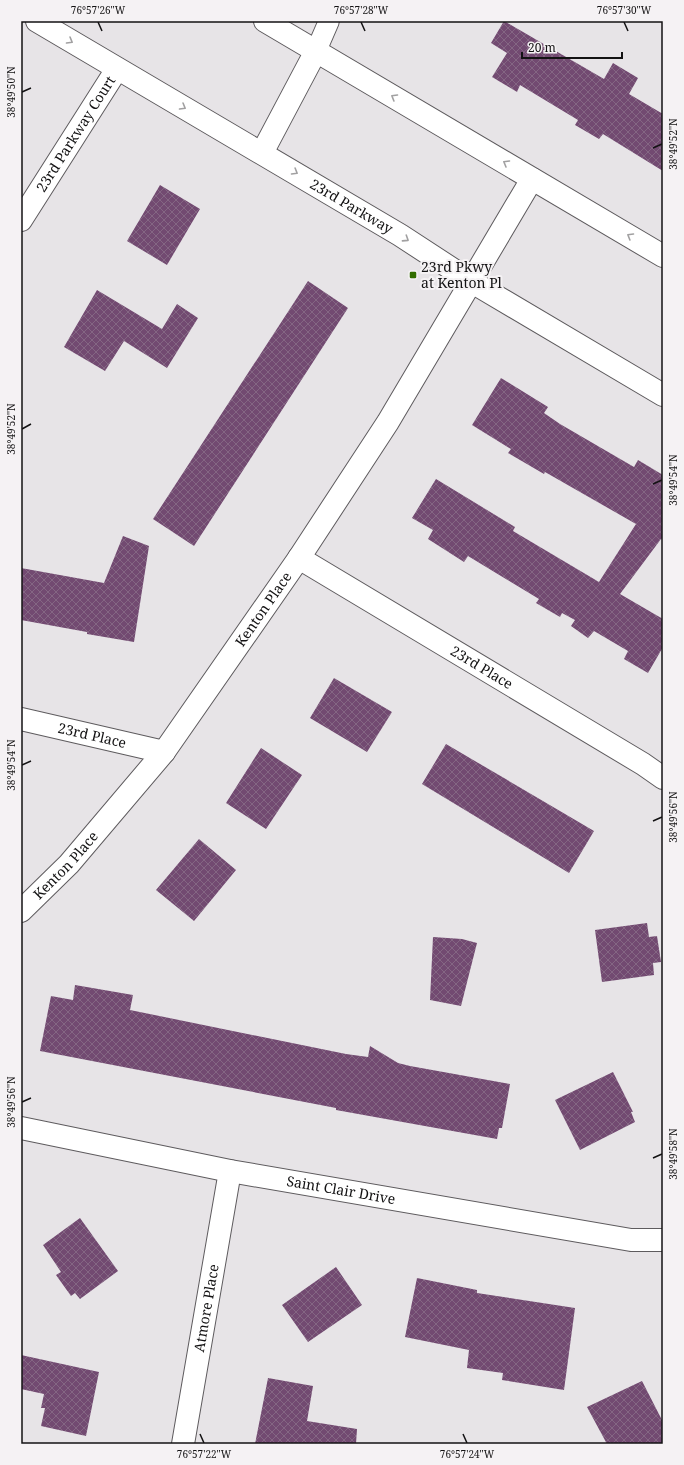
<svg xmlns="http://www.w3.org/2000/svg" width="684" height="1465" font-family="'Noto Serif',serif">
<style>
.building{fill:url(#building-cross-hatch)}
.lines{fill:none;stroke-linecap:round;stroke-linejoin:round}
.service-casing{stroke:#5e5b5e;stroke-width:22}
.minor-casing{stroke:#5e5b5e;stroke-width:24}
.tertiary-casing{stroke:#5e5b5e;stroke-width:24}
.service{stroke:#fff;stroke-width:20}
.minor{stroke:#fff;stroke-width:22}
.tertiary{stroke:#fff;stroke-width:22}
.oneway{stroke:#a1a0a1}
.ticks{fill:none;stroke:#131213;stroke-width:1.5}
.poi-dot{fill:#326e00;stroke:#f5f2f4;stroke-width:1.5}
.labels{text-anchor:middle;stroke-width:4;stroke-linejoin:round;paint-order:stroke}
.street-label{font-size:14px;fill:#131213;stroke:#f5f2f4}
.poi-label{font-size:14px;fill:#131213;stroke:#f5f2f4;text-anchor:start}
.neatline{fill:none;stroke:#131213;stroke-width:1.5}
.ticks-label{font-size:10px;text-anchor:middle;fill:#131213}
</style>
<defs>
<pattern id="building-cross-hatch" width="8" height="8" patternUnits="userSpaceOnUse"><rect width="8" height="8" fill="#724a71"/><path d="M0 0l8 8M0 8l8-8" fill="none" stroke="#846683"/></pattern>
</defs>
<rect width="100%" height="100%" fill="#e7e4e7"/>
<path class="building" d="M 504,21 L 604,79 L 613,63 L 638,78 L 629,94 L 663,114 L 663,171 L 603,134 L 599,139 L 575,125 L 578,120 L 520,85 L 517,92 L 492,77 L 507,53 L 491,43 Z
M 160,185 L 200,209 L 167,265 L 127,241 Z
M 308,281 L 348,308 L 194,546 L 153,519 Z
M 97,290 L 162,329 L 177,304 L 198,318 L 167,368 L 124,341 L 105,371 L 64,347 Z
M 501,378 L 548,407 L 544,413 L 560,424 L 634,467 L 638,460 L 663,475 L 663,540 L 661,539 L 620,594 L 663,619 L 663,647 L 648,673 L 624,659 L 628,651 L 594,631 L 588,638 L 571,626 L 575,620 L 562,613 L 560,617 L 536,603 L 539,599 L 468,556 L 464,562 L 428,539 L 433,530 L 412,518 L 436,479 L 515,527 L 513,531 L 599,582 L 636,524 L 545,472 L 544,474 L 508,453 L 511,449 L 472,425 Z
M 123,536 L 149,546 L 134,642 L 87,634 L 87,632 L 21,620 L 21,568 L 104,583 Z
M 334,678 L 392,712 L 367,752 L 310,718 Z
M 446,744 L 594,831 L 569,873 L 422,784 Z
M 261,748 L 302,775 L 266,829 L 226,803 Z
M 199,839 L 236,870 L 194,921 L 156,890 Z
M 647,923 L 649,937 L 657,936 L 661,962 L 653,963 L 654,975 L 602,982 L 595,930 Z
M 433,937 L 462,939 L 477,943 L 461,1006 L 430,1000 Z
M 75,985 L 133,995 L 130,1010 L 346,1054 L 368,1057 L 370,1046 L 398,1063 L 410,1066 L 510,1084 L 502,1128 L 499,1128 L 497,1139 L 336,1110 L 336,1108 L 40,1051 L 51,996 L 73,1000 Z
M 613,1072 L 633,1112 L 631,1112 L 635,1122 L 580,1150 L 555,1100 Z
M 80,1218 L 118,1271 L 80,1299 L 75,1293 L 71,1296 L 56,1275 L 61,1272 L 43,1245 Z
M 336,1267 L 362,1305 L 308,1342 L 282,1305 Z
M 417,1278 L 477,1290 L 477,1293 L 575,1308 L 564,1390 L 502,1380 L 503,1373 L 467,1368 L 469,1350 L 405,1337 Z
M 21,1355 L 99,1372 L 86,1436 L 41,1426 L 45,1408 L 41,1408 L 44,1394 L 21,1389 Z
M 268,1378 L 313,1386 L 307,1421 L 357,1429 L 356,1444 L 255,1444 Z
M 642,1381 L 663,1422 L 663,1444 L 607,1444 L 587,1407 Z"/>
<g class="lines">
<g class="service-casing">
<path id="service" d="M 316,51 L 329,21"/>
</g>
<g class="minor-casing">
<g id="minor">
<path d="M 262,153 L 316,51"/>
<path id="s1" d="M 21,220 L 117,69"/>
<path id="s2" d="M 299,558 L 643,764 L 663,778"/>
<path id="s3" d="M 21,719 L 164,752"/>
<path id="s4" d="M 21,911 L 69,864 L 164,752 L 299,558 L 388,422 L 532,179"/>
<path id="s5" d="M 21,1128 L 230,1171 L 631,1240 L 663,1240"/>
<path id="s6" d="M 183,1444 L 230,1171"/>
</g>
</g>
<g class="tertiary-casing">
<g id="tertiary">
<path id="s7" d="M 37,21 L 400,235 L 472,282 L 663,395"/>
<path d="M 265,21 L 663,256"/>
</g>
</g>
<use href="#service" class="service"/>
<use href="#minor" class="minor"/>
<use href="#tertiary" class="tertiary"/>
</g>
<defs><path id="oneway-chevron" d="M-2-3.5L2.5 0L-2 3.5" fill="none" stroke-width="1.6" stroke-linecap="round" stroke-linejoin="round"/></defs>
<g class="oneway">
<use href="#oneway-chevron" transform="translate(70 41) rotate(30)"/>
<use href="#oneway-chevron" transform="translate(394 97) rotate(-149)"/>
<use href="#oneway-chevron" transform="translate(183 107) rotate(30)"/>
<use href="#oneway-chevron" transform="translate(506 163) rotate(-150)"/>
<use href="#oneway-chevron" transform="translate(295 172) rotate(31)"/>
<use href="#oneway-chevron" transform="translate(630 236) rotate(-149)"/>
<use href="#oneway-chevron" transform="translate(406 239) rotate(33)"/>
</g>
<path class="ticks" d="M 98,22 L 102,31M 361,22 L 365,31M 624,22 L 628,31M 22,92 L 31,88M 653,148 L 662,144M 22,429 L 31,424M 653,484 L 662,480M 22,765 L 31,761M 653,821 L 662,817M 22,1102 L 31,1098M 653,1158 L 662,1154M 200,1434 L 204,1443M 463,1434 L 467,1443"/>
<rect class="poi-dot" x="409" y="271" width="8" height="8" rx="2"/>
<g class="labels">
<g class="street-label">
<text dy="5" stroke="none"><textPath href="#s1" startOffset="102">23rd Parkway Court</textPath></text>
<text dy="5" stroke="none"><textPath href="#s7" startOffset="365">23rd Parkway</textPath></text>
<text dy="5" stroke="none"><textPath href="#s4" startOffset="388">Kenton Place</textPath></text>
<text dy="5" stroke="none"><textPath href="#s2" startOffset="213">23rd Place</textPath></text>
<text dy="5" stroke="none"><textPath href="#s3" startOffset="73">23rd Place</textPath></text>
<text dy="5" stroke="none"><textPath href="#s4" startOffset="64">Kenton Place</textPath></text>
<text dy="5" stroke="none"><textPath href="#s5" startOffset="326">Saint Clair Drive</textPath></text>
<text dy="5" stroke="none"><textPath href="#s6" startOffset="138">Atmore Place</textPath></text>
</g>
<g class="poi-label">
<text x="421" y="272">23rd Pkwy<tspan x="421" dy="16">at Kenton Pl</tspan></text>
</g>
</g>
<rect width="684" height="1465" fill="none" stroke="#f5f2f4" stroke-width="44"/>
<path d="M522 52v6h100v-6" fill="none" stroke="#131213" stroke-width="2"/>
<text x="528" y="52" font-size="12" fill="#131213" stroke="#f5f2f4" stroke-width="3" paint-order="stroke">20 m</text>
<rect x="22" y="22" width="640" height="1421" class="neatline"/>
<g class="ticks-label">
<text x="98" y="14">76°57'26"W</text>
<text x="361" y="14">76°57'28"W</text>
<text x="624" y="14">76°57'30"W</text>
<text transform="translate(11 92) rotate(-90)" y="4">38°49'50"N</text>
<text transform="translate(673 144) rotate(-90)" y="4">38°49'52"N</text>
<text transform="translate(11 429) rotate(-90)" y="4">38°49'52"N</text>
<text transform="translate(673 480) rotate(-90)" y="4">38°49'54"N</text>
<text transform="translate(11 765) rotate(-90)" y="4">38°49'54"N</text>
<text transform="translate(673 817) rotate(-90)" y="4">38°49'56"N</text>
<text transform="translate(11 1102) rotate(-90)" y="4">38°49'56"N</text>
<text transform="translate(673 1154) rotate(-90)" y="4">38°49'58"N</text>
<text x="204" y="1458">76°57'22"W</text>
<text x="467" y="1458">76°57'24"W</text>
</g>
</svg>
